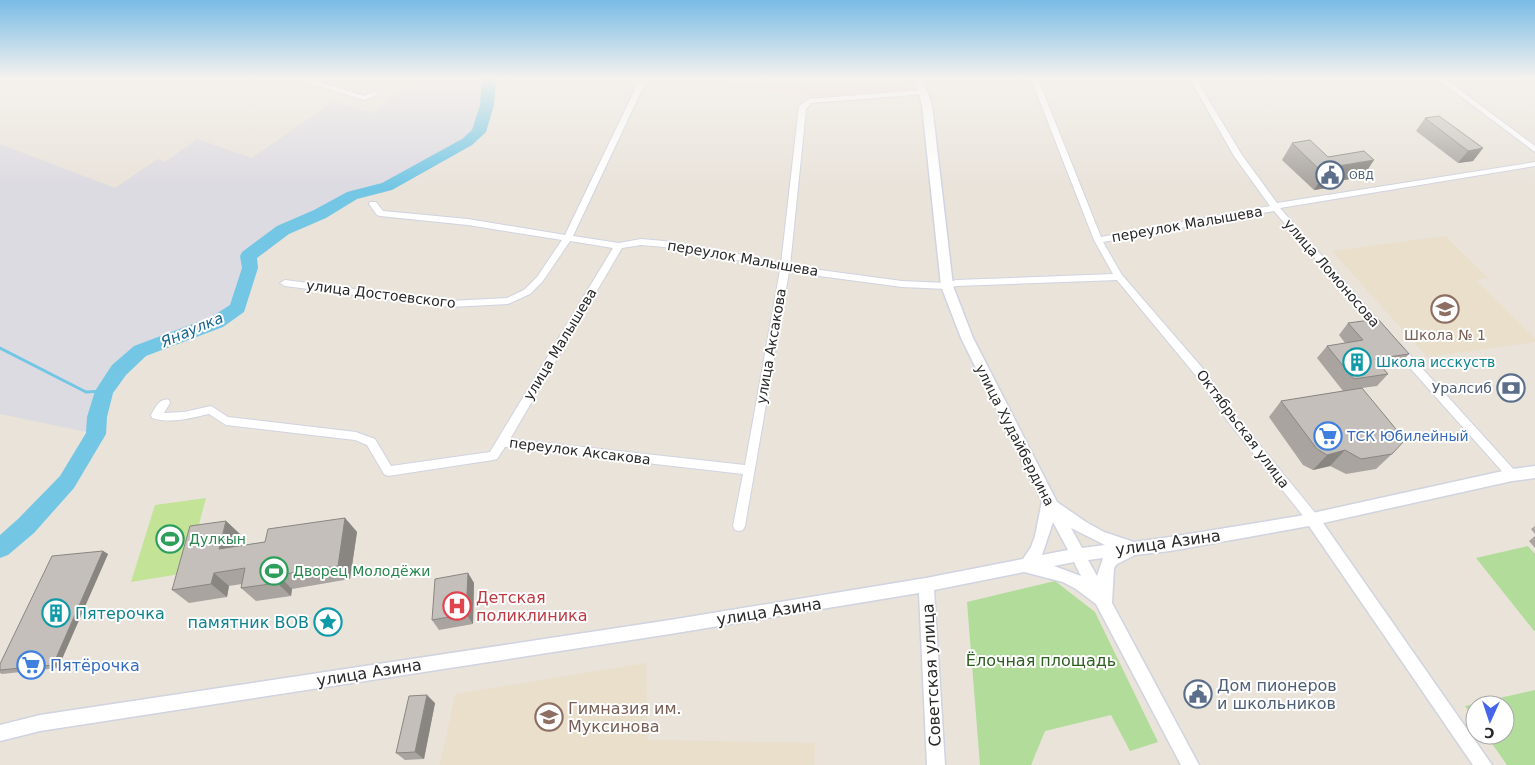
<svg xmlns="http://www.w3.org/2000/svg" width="1535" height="765" font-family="'DejaVu Sans',sans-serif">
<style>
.industrial{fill:#dddbe2}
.education{fill:#eadfca}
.medical{fill:#f0d8d9}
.green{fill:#b1dc9a}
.pitch{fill:#c3e397}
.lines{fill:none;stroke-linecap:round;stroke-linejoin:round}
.stream{stroke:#74c7e4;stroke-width:3}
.river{fill:#74c7e4;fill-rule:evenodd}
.minor-casing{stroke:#d0d3e0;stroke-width:2}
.tertiary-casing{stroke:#d0d3e0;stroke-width:3}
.minor{fill:#fff;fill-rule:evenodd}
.tertiary{fill:#fff;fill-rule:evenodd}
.wall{fill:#a9a4a0}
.shaded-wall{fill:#898682}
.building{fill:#c4bfba;stroke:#898682}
.labels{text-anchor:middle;stroke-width:4;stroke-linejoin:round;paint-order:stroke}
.far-service-label{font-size:11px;fill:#4e5e75;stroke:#fff;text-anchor:start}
.street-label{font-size:14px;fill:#282828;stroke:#fff}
.education-label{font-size:14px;fill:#785e54;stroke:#fff}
.culture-label{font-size:14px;fill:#0d838f;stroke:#fff;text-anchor:start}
.service-label{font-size:14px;fill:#4e5e75;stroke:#fff;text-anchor:end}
.shop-label{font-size:14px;fill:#366cbe;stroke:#fff;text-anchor:start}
.leisure-label{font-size:14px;fill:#27864d;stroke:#fff;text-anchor:start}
.water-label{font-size:15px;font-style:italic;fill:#17658c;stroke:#fff}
.near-street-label{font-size:16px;fill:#282828;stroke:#fff}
.near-health-label{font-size:16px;fill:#be3a42;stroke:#fff;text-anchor:start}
.near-culture-label{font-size:16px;fill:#0d838f;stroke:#fff;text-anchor:start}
.near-park-label{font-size:16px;fill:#2c5e1f;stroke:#fff}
.near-shop-label{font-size:16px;fill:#366cbe;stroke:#fff;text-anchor:start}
.near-service-label{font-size:16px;fill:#4e5e75;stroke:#fff;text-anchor:start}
.near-education-label{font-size:16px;fill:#785e54;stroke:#fff;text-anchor:start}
</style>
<rect width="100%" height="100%" fill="#e9e3da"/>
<path class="industrial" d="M 416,79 L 489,79 L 487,105 L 479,132 L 450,152 L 387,187 L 352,195 L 320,214 L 283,230 L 267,240 L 248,256 L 250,268 L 238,308 L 217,322 L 140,351 L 119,370 L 104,391 L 97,417 L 96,434 L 0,414 L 0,144 L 115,188 L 158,159 L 165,162 L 197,139 L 252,158 L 333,102 L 372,113 Z"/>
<path class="education" d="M 1445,236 L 1488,278 L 1476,280 L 1535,338 L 1535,342 L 1427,357 L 1332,251 Z
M 646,663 L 648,740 L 815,743 L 814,765 L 440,765 L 455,694 Z"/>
<path class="medical" d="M 723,79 L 907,79 L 911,94 L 812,98 L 806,94 L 722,89 Z"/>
<path class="green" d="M 1528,546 L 1535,554 L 1535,632 L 1476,558 Z
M 1055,581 L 1095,612 L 1158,742 L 1130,751 L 1111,715 L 1045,731 L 1031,765 L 980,765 L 967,602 Z
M 1535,690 L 1535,765 L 1507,765 L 1486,735 L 1505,735 L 1505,705 L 1475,705 L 1475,720 L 1465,706 Z"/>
<path class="pitch" d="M 206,498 L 186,573 L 131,582 L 155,505 Z"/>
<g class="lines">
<path class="stream" d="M 0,348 L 86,392 L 104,391"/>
<path class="river" d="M 482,79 L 496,79 L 494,105 L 486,132 L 472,145 L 392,190 L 357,199 L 326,218 L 289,234 L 257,258 L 258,268 L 244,312 L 223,327 L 146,356 L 126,375 L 113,393 L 107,417 L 106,434 L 74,488 L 34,533 L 8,555 L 0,558 L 0,535 L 18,519 L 60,476 L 86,433 L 87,417 L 95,391 L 112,365 L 134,346 L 211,317 L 230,305 L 242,268 L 240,256 L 242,252 L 277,226 L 314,210 L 347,192 L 382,183 L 462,139 L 472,130 L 480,105 Z"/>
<g class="minor-casing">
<path id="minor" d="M 298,79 L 309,79 L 364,96 L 375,92 L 379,94 L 364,100 Z
M 640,79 L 647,79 L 573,236 L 619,243 L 641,239 L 664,241 L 766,259 L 781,264 L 799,106 L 809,99 L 922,90 L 926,92 L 925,94 L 811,103 L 806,109 L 790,266 L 902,281 L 947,283 L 956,280 L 1113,274 L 1094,240 L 1031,79 L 1038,79 L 1101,237 L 1270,206 L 1234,156 L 1190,79 L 1196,79 L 1242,155 L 1277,203 L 1535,162 L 1535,166 L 1280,208 L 1384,327 L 1386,329 L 1384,331 L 1378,331 L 1274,211 L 1103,242 L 1122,275 L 1205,371 L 1237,417 L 1316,514 L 1318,518 L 1316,522 L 1312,523 L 1308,522 L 1229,423 L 1197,377 L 1117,280 L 956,286 L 947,289 L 902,287 L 789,272 L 745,526 L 743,530 L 739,531 L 735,530 L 733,526 L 743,474 L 505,447 L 497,459 L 493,460 L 388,476 L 384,474 L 367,445 L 355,440 L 226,425 L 209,414 C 190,418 172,424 152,418 L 151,415 C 155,408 160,397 169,400 L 170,403 L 164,413 L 184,412 L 211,406 L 228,417 L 356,432 L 375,439 L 391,466 L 490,452 L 613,248 L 570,241 L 543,281 L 530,294 L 508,304 L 450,307 L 285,286 L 280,283 L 285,280 L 450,301 L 507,298 L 524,290 L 537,277 L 562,240 L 468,225 L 380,216 L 377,215 L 369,204 L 370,202 L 376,202 L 383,211 L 468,219 L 565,235 ZM 641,245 L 664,247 L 765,265 L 780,270 L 745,465 L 510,439 L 622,248 Z
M 1438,79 L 1445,79 L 1535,146 L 1535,152 Z
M 1397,343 L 1400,344 L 1516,472 L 1517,475 L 1516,478 L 1512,480 L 1508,478 L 1394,350 L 1392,347 L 1394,344 Z"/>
</g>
<g class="tertiary-casing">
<path id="tertiary" d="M 915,79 L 923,79 L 932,105 L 953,286 L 973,338 L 1057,502 L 1086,522 L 1104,532 L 1134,542 L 1170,537 L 1299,516 L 1512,469 L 1535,466 L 1535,478 L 1512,481 L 1323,523 L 1492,765 L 1473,765 L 1309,526 L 1170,551 L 1135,555 L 1117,564 L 1114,568 L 1112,603 L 1199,765 L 1181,765 L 1096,604 L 1076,589 L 1063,582 L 1024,572 L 934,590 L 945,765 L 927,765 L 919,593 L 670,634 L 40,731 L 0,741 L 0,725 L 40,715 L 670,620 L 926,578 L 1023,559 L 1031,547 L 1035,536 L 1042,501 L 961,338 L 941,286 L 922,105 ZM 1053,522 L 1068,550 L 1042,555 ZM 1071,528 L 1105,545 L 1082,548 ZM 1103,558 L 1097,576 L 1088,560 ZM 1074,562 L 1081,576 L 1054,566 Z"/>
</g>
<use href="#minor" class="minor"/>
<use href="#tertiary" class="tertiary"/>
</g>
<path class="wall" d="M 1425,118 L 1483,148 L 1473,161 L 1458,163 L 1416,131 Z
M 1292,143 L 1328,157 L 1363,177 L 1337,181 L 1333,187 L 1314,190 L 1282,160 Z
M 1348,323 L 1409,354 L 1398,366 L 1383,368 L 1388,374 L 1377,386 L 1362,388 L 1392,454 L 1376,469 L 1346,474 L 1330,466 L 1313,470 L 1303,465 L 1269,417 L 1281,401 L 1343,391 L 1317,358 L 1327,346 L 1345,343 L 1339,335 Z
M 345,518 L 357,532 L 350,579 L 292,589 L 291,596 L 256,601 L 241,588 L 242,584 L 229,586 L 227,597 L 189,603 L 172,590 L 226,521 L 241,535 L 238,546 L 265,542 Z
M 1535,526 L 1535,534 L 1531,529 Z
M 1535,536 L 1535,548 L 1529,541 Z
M 103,551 L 108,554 L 58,668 L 2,674 L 0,673 L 0,664 Z
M 468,573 L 474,583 L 473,624 L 439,630 L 432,620 Z
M 435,703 L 424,759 L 405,760 L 396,753 Z"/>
<path class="shaded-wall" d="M 1483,148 L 1473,161 L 1458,163 L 1468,151 Z
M 1374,160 L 1363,177 L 1337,181 L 1333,187 L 1314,190 L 1324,174 L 1338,166 Z
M 1345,450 L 1330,466 L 1313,470 L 1327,455 Z
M 345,518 L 357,532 L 350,579 L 338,566 Z
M 226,521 L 241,535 L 234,563 L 219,549 Z
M 103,551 L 108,554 L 58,668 L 53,665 Z
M 214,573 L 229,586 L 227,597 L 211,584 Z
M 468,573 L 474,583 L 473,624 L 466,614 Z
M 278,575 L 292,589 L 291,596 L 277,583 Z
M 427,695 L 435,703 L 424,759 L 415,752 Z"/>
<path class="building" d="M 1439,116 L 1483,148 L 1468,151 L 1425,118 Z
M 1310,140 L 1328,157 L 1364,151 L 1374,160 L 1338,166 L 1344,171 L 1324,174 L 1292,143 Z
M 1378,319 L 1409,354 L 1375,359 L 1388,374 L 1354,379 L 1327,346 L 1363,340 L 1348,323 Z
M 1362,388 L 1405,440 L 1392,454 L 1361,459 L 1345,450 L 1327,455 L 1317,449 L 1281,401 Z
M 345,518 L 338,566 L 278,575 L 277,583 L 241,588 L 245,568 L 214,573 L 211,584 L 172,590 L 190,526 L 226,521 L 219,549 L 265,542 L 268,529 Z
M 103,551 L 53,665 L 0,670 L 0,664 L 52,556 Z
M 468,573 L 466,614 L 432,620 L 435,579 Z
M 427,695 L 415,752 L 396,753 L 409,696 Z"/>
<linearGradient id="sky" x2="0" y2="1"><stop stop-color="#79bce6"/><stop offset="0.42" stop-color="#f5f2ee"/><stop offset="1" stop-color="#f5f2ee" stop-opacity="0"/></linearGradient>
<rect width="1535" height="186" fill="url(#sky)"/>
<defs>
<g id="civic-ring" transform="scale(1.4375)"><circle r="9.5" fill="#fff" stroke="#5c6f8a" stroke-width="1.5"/><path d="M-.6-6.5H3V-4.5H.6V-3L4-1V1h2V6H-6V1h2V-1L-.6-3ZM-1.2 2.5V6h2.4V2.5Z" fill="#5c6f8a"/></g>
<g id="school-ring" transform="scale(1.4375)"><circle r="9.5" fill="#fff" stroke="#8d6e63" stroke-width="1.5"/><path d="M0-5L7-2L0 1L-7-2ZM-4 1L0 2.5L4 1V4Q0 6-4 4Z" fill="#8d6e63"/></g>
<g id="building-ring" transform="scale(1.4375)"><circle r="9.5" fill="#fff" stroke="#0f9aa8" stroke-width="1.5"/><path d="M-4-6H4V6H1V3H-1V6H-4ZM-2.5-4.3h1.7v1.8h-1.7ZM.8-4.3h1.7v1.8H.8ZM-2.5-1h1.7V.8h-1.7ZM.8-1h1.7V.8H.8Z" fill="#0f9aa8"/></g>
<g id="bank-ring" transform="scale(1.4375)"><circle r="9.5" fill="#fff" stroke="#5c6f8a" stroke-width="1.5"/><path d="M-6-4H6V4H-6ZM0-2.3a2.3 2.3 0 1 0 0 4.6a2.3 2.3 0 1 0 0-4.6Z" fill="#5c6f8a"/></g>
<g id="supermarket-ring" transform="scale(1.4375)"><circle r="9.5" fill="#fff" stroke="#3f7fe0" stroke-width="1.5"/><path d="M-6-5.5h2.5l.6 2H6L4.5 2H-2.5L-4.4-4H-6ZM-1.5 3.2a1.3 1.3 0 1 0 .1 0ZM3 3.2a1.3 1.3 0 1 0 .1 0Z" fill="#3f7fe0"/></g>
<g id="stadium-ring" transform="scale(1.4375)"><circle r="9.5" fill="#fff" stroke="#2e9e5b" stroke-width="1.5"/><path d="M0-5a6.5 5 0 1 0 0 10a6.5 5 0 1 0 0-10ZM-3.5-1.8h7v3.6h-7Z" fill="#2e9e5b"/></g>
<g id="hospital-ring" transform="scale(1.4375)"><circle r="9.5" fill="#fff" stroke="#e0444e" stroke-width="1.5"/><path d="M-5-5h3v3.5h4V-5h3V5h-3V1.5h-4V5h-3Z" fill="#e0444e"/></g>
<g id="sight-ring" transform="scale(1.4375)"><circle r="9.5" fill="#fff" stroke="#0f9aa8" stroke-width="1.5"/><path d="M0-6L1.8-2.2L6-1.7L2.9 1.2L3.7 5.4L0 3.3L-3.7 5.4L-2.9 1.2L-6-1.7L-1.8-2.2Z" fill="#0f9aa8"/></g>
</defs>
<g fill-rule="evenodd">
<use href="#civic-ring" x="1330" y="175"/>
<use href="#school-ring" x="1445" y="309"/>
<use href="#building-ring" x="1357" y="362"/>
<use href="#bank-ring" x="1511" y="388"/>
<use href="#supermarket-ring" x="1328" y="436"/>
<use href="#stadium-ring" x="170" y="539"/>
<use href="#stadium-ring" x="274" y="571"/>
<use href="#hospital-ring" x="457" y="606"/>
<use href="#building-ring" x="56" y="613"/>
<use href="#sight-ring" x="328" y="622"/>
<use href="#supermarket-ring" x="31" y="665"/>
<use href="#civic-ring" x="1198" y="694"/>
<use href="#school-ring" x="549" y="717"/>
</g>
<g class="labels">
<g class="far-service-label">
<text x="1349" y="179">ОВД</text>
</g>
<g class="street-label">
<text transform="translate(1187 224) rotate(-10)" y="5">переулок Малышева</text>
<text transform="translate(743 258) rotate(10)" y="5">переулок Малышева</text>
<text transform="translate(1332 273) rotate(49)" y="5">улица Ломоносова</text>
<text transform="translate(381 294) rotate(7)" y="5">улица Достоевского</text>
<text transform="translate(560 344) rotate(-59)" y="5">улица Малышева</text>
<text transform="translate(771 346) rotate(-80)" y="5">улица Аксакова</text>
<text transform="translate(1243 429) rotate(53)" y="5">Октябрьская улица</text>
<text transform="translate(1015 435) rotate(63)" y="5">улица Худайбердина</text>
<text transform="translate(580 451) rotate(7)" y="5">переулок Аксакова</text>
</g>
<g class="education-label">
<text x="1445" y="340">Школа № 1</text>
</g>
<g class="culture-label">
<text x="1376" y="367">Школа исскуств</text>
</g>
<g class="service-label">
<text x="1492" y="393">Уралсиб</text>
</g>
<g class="shop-label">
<text x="1347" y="441">ТСК Юбилейный</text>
</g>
<g class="leisure-label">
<text x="189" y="544">Дулкын</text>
<text x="293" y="576">Дворец Молодёжи</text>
</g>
<g class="water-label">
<text transform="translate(192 330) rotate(-23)" y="5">Янаулка</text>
</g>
<g class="near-street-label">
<text transform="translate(1168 542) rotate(-8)" y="6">улица Азина</text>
<text transform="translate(769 611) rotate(-9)" y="6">улица Азина</text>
<text transform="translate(369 672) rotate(-9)" y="6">улица Азина</text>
<text transform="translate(931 675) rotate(-93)" y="6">Советская улица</text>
</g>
<g class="near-health-label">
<text x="476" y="603">Детская<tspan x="476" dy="18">поликлиника</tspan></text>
</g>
<g class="near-culture-label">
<text x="75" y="619">Пятерочка</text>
<text x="309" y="628" text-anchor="end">памятник ВОВ</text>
</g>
<g class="near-park-label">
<text x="1041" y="666">Ёлочная площадь</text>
</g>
<g class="near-shop-label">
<text x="50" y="671">Пятёрочка</text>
</g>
<g class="near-service-label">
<text x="1217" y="691">Дом пионеров<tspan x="1217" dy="18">и школьников</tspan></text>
</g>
<g class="near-education-label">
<text x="568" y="714">Гимназия им.<tspan x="568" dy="18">Муксинова</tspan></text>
</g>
</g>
<g transform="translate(1490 720) rotate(183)"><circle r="24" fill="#ffffff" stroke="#a9a9a9"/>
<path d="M0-4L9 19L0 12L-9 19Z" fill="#4565eb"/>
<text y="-8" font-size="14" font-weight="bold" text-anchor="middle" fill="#282828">С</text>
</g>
</svg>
